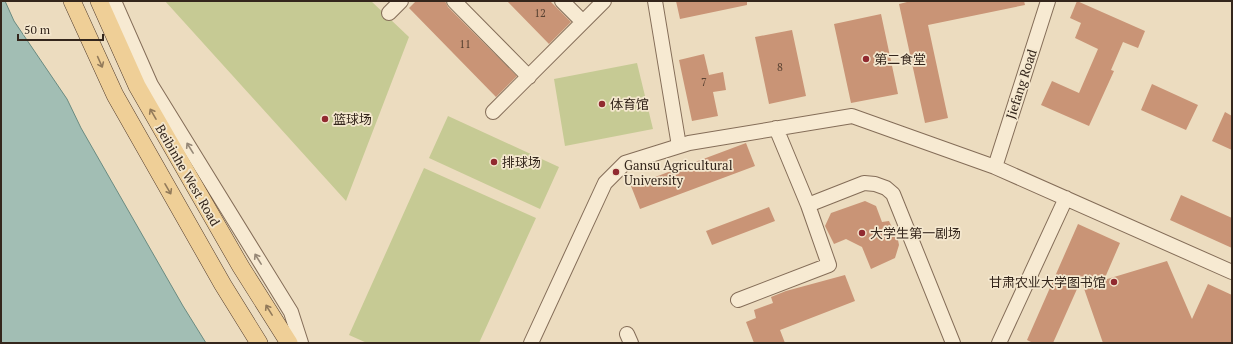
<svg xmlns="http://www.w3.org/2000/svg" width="1233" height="344" font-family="'PT Serif','Noto Sans SC',serif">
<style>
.green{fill:#c6ca94}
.water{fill:#a2beb4;stroke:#6a8b81}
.building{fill:#c99476}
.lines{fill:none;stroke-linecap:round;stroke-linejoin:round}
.minor-casing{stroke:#846d58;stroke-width:16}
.major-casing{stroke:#523c2d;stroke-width:18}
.minor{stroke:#f7ead2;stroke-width:14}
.major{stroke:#efcf97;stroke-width:17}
.oneway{stroke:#927a5a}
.oneway2{stroke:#968877}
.poi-dot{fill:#912a30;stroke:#f4e7ce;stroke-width:1.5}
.labels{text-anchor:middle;stroke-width:3.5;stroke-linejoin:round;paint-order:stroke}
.number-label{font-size:11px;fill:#594232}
.poi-label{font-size:13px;fill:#34261c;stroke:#f4e7ce;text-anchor:start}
.street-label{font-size:13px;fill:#34261c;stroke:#f4e7ce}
</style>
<rect width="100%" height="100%" fill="#ecdcbf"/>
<path class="green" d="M 165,1 L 371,1 L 409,37 L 346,201 Z
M 637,63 L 653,129 L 565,146 L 554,79 Z
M 448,116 L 559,167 L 540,209 L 429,158 Z
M 424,168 L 536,218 L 479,343 L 367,343 L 349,335 Z"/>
<path class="water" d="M 1,1 L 5,1 L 14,21 L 67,99 L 81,128 L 183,306 L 206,343 L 1,343 Z"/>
<path class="building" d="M 416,1 L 445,1 L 448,7 L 517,76 L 496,97 L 409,8 Z
M 507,1 L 550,1 L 571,22 L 549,44 Z
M 676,1 L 747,1 L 747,5 L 680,19 Z
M 911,1 L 1024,1 L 1025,5 L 928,25 L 948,118 L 925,123 L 899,4 Z
M 1077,1 L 1145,31 L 1138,48 L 1123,42 L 1111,70 L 1114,71 L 1089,126 L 1041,105 L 1052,81 L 1079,93 L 1098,49 L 1075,38 L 1081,23 L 1070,18 Z
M 881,14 L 898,94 L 851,103 L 834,24 Z
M 792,30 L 806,96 L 769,104 L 755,37 Z
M 704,54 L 709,75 L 723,72 L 726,90 L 713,92 L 718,116 L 692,121 L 679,60 Z
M 1152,84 L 1198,105 L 1186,130 L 1141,110 Z
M 1225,112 L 1232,116 L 1232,150 L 1212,141 Z
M 746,143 L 755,166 L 640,209 L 631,186 Z
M 1181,195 L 1232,218 L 1232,248 L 1170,220 Z
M 865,201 L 876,206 L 882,222 L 889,221 L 898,240 L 899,245 L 895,258 L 871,269 L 862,247 L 846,239 L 834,244 L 825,226 L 831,213 Z
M 769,207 L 775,221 L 712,245 L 706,231 Z
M 1078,224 L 1120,243 L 1104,280 L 1167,261 L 1192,319 L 1208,284 L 1232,295 L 1232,343 L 1103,343 L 1081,280 L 1053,343 L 1033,343 L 1027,340 Z
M 845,275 L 855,301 L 780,330 L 785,343 L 754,343 L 746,322 L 756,318 L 754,310 L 773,303 L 771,297 L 786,291 Z"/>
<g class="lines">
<g class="minor-casing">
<path id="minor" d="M 114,1 L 151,85 L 291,312 L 301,343
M 454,1 L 529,77
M 562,1 L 583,22
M 655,1 L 679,146
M 389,13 L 401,1
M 493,112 L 604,1
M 995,167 L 1048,1
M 808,205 L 864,183 L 875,184 L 886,188 L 893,194 L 953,343
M 738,300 L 829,265 L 808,205 L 776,128
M 627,334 L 631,343
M 531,343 L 605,183 L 625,163 L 689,143 L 852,116 L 995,167 L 1232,272
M 999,343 L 1066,198"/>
</g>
<g class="major-casing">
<path id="major" d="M 72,1 L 115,95 L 223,285 L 259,343
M 99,1 L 137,86 L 241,267 L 289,343"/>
</g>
<use href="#minor" class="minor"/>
<use href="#major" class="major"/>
</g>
<defs><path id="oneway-shaft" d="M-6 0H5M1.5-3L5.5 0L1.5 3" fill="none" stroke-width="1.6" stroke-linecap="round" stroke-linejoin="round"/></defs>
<g class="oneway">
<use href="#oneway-shaft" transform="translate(100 62) rotate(66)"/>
<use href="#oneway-shaft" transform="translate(153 114) rotate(-120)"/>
<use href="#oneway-shaft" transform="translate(168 189) rotate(60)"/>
<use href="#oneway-shaft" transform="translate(269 310) rotate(-122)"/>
</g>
<g class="oneway2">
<use href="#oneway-shaft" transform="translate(190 148) rotate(-122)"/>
<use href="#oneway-shaft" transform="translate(258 259) rotate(-122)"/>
</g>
<g class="poi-dot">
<circle cx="866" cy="59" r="4"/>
<circle cx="602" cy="104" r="4"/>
<circle cx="325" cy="119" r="4"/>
<circle cx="494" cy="162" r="4"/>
<circle cx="616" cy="172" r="4"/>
<circle cx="862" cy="233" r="4"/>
<circle cx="1114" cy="282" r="4"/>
</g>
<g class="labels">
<g class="number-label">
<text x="540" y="17">12</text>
<text x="465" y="48">11</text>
<text x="780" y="71">8</text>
<text x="704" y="86">7</text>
</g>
<g class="poi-label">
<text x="874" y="64">第二食堂</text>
<text x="610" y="109">体育馆</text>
<text x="333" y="124">篮球场</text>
<text x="502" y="167">排球场</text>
<text x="624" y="170">Gansu Agricultural<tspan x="624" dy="15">University</tspan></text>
<text x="870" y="238">大学生第一剧场</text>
<text x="1106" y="287" text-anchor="end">甘肃农业大学图书馆</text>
</g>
<g class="street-label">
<text transform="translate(1021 84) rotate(-72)" y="5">Jiefang Road</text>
<text transform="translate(188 175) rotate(60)" y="5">Beibinhe West Road</text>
</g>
</g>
<rect width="1233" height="344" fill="none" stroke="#34261c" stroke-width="4"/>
<path d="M18 34v6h85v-6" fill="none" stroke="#34261c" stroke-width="2"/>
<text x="24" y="34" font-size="12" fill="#34261c" stroke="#f4e7ce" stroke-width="3" paint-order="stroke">50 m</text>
</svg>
